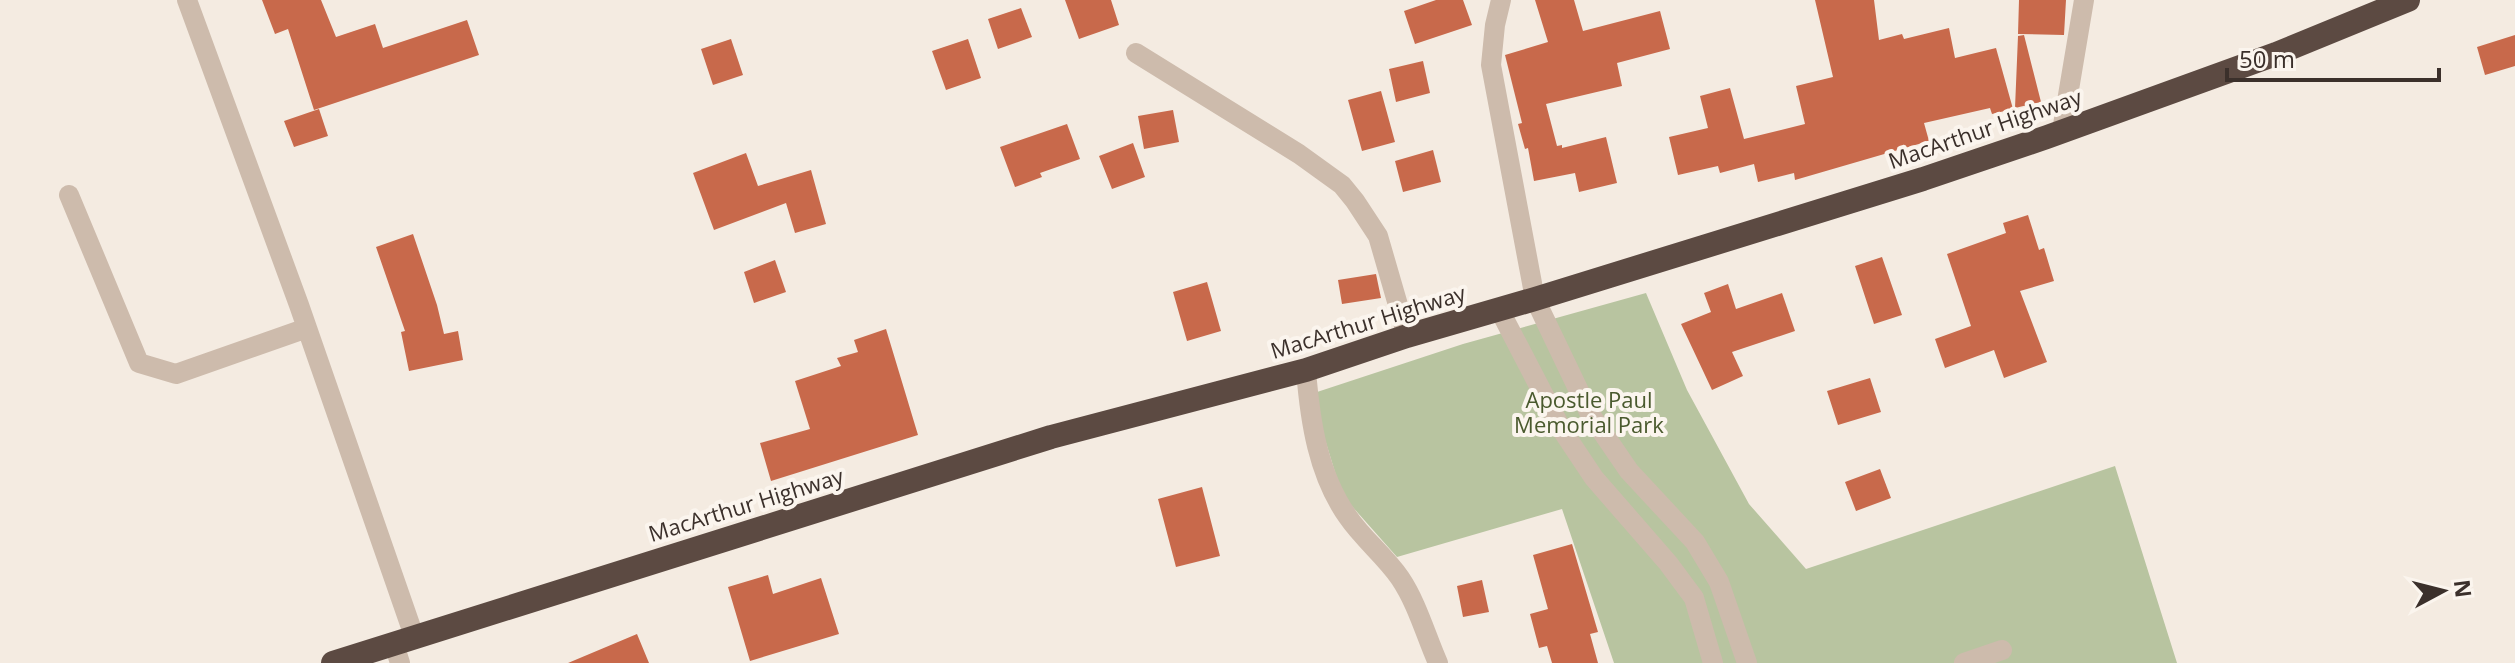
<svg xmlns="http://www.w3.org/2000/svg" width="2515" height="663" font-family="'Open Sans',sans-serif">
<style>
.green{fill:#b8c4a0}
.building{fill:#c8694b}
.lines{fill:none;stroke-linecap:round;stroke-linejoin:round}
.minor{stroke:#cdbbac;stroke-width:20}
.highway{stroke:#5c4a42;stroke-width:24}
.labels{text-anchor:middle;stroke-width:8;stroke-linejoin:round;paint-order:stroke}
.street-label{font-size:22px;fill:#3b302b;stroke:#fbf5ee}
.park-label{font-size:22px;fill:#4a5a2e;stroke:#fbf5ee}
</style>
<rect width="100%" height="100%" fill="#f4ebe1"/>
<path class="green" d="M 1646,293 L 1687,390 L 1749,504 L 1806,569 L 2115,466 L 2177,663 L 1614,663 L 1562,509 L 1397,557 L 1342,495 L 1311,394 L 1463,344 Z"/>
<path class="building" d="M 262,0 L 321,0 L 336,37 L 375,24 L 383,48 L 467,20 L 479,55 L 314,110 L 288,29 L 275,34 Z
M 1065,0 L 1111,0 L 1119,25 L 1079,39 Z
M 1436,0 L 1463,0 L 1472,25 L 1415,44 L 1404,11 Z
M 1535,0 L 1574,0 L 1583,31 L 1660,11 L 1670,49 L 1617,63 L 1622,86 L 1546,104 L 1557,146 L 1562,145 L 1562,148 L 1606,137 L 1617,183 L 1579,192 L 1575,173 L 1534,181 L 1528,148 L 1525,149 L 1518,124 L 1522,123 L 1505,55 L 1548,42 Z
M 1815,0 L 1874,0 L 1879,40 L 1902,34 L 1904,39 L 1949,28 L 1955,58 L 1996,48 L 2013,109 L 1992,114 L 1990,108 L 1924,123 L 1929,141 L 1795,180 L 1794,173 L 1758,182 L 1754,164 L 1720,173 L 1718,166 L 1678,175 L 1669,137 L 1708,128 L 1700,96 L 1730,88 L 1744,139 L 1805,124 L 1796,86 L 1833,77 Z
M 2019,0 L 2066,0 L 2064,35 L 2018,34 Z
M 1021,8 L 1032,37 L 998,49 L 988,19 Z
M 2024,35 L 2041,102 L 2015,108 L 2018,36 Z
M 2515,35 L 2515,66 L 2485,75 L 2477,47 Z
M 731,39 L 743,75 L 713,85 L 701,49 Z
M 968,39 L 981,78 L 946,90 L 932,51 Z
M 1423,61 L 1430,93 L 1396,102 L 1389,69 Z
M 1381,91 L 1395,142 L 1362,151 L 1348,100 Z
M 319,109 L 328,136 L 294,147 L 284,121 Z
M 1173,110 L 1179,142 L 1144,149 L 1138,116 Z
M 1067,124 L 1080,159 L 1040,173 L 1042,177 L 1015,187 L 1000,147 Z
M 1133,143 L 1145,177 L 1112,189 L 1099,156 Z
M 1433,150 L 1441,182 L 1403,192 L 1395,161 Z
M 746,153 L 758,186 L 811,170 L 826,224 L 795,233 L 786,203 L 714,230 L 693,173 Z
M 2028,215 L 2039,250 L 2044,248 L 2054,281 L 2020,291 L 2047,362 L 2004,378 L 1994,350 L 1945,368 L 1935,339 L 1971,326 L 1947,254 L 2006,233 L 2003,223 Z
M 413,234 L 437,305 L 444,334 L 458,331 L 463,360 L 409,371 L 401,332 L 405,331 L 376,247 Z
M 1882,257 L 1902,315 L 1874,324 L 1855,266 Z
M 775,260 L 786,292 L 754,303 L 744,272 Z
M 1376,274 L 1381,298 L 1342,304 L 1338,280 Z
M 1207,282 L 1221,331 L 1187,341 L 1173,292 Z
M 1728,284 L 1736,309 L 1782,293 L 1795,331 L 1732,352 L 1743,376 L 1712,390 L 1681,324 L 1711,312 L 1704,293 Z
M 886,329 L 918,435 L 771,481 L 760,443 L 810,429 L 795,381 L 841,366 L 837,358 L 858,352 L 854,340 Z
M 1870,378 L 1881,412 L 1838,425 L 1827,391 Z
M 1880,469 L 1891,498 L 1856,511 L 1845,482 Z
M 1202,487 L 1220,556 L 1176,567 L 1158,499 Z
M 1572,544 L 1598,632 L 1590,634 L 1598,663 L 1552,663 L 1547,646 L 1539,648 L 1530,614 L 1548,609 L 1533,555 Z
M 768,575 L 773,594 L 821,578 L 839,634 L 750,661 L 728,587 Z
M 1482,580 L 1489,612 L 1463,617 L 1457,586 Z
M 637,634 L 649,663 L 568,663 Z"/>
<g class="lines">
<path class="minor" d="M 187,0 L 299,305 L 414,636
M 1501,0 L 1495,25 L 1491,65 L 1535,299 L 1590,414 L 1629,471 L 1695,542 L 1719,582 L 1747,663
M 1136,53 L 1299,154 L 1342,185 L 1355,201 L 1378,236 L 1407,336
M 2062,131 L 2084,0
M 69,195 L 139,363 L 176,374 L 307,328
M 1499,309 L 1562,430 L 1594,478 L 1668,563 L 1694,598 L 1713,663
M 1306,370 C 1310,421 1318,475 1348,517 C 1363,539 1385,556 1400,578 C 1417,603 1426,636 1438,663
M 394,644 L 400,663
M 1964,663 L 2002,650"/>
<path class="highway" d="M 333,663 L 1051,437 L 1306,370 L 1407,336 L 1535,299 L 1923,179 L 2047,137 L 2276,54 L 2408,0"/>
</g>
<g class="labels">
<g class="street-label">
<text transform="translate(1985 129) rotate(-19)" y="8">MacArthur Highway</text>
<text transform="translate(1368 322) rotate(-17)" y="8">MacArthur Highway</text>
<text transform="translate(746 505) rotate(-17)" y="8">MacArthur Highway</text>
</g>
<g class="park-label">
<text x="1589" y="408">Apostle Paul<tspan x="1589" dy="25">Memorial Park</tspan></text>
</g>
</g>
<g transform="translate(2443 591) rotate(83)" stroke="#fbf5ee" stroke-width="6" paint-order="stroke">
<path d="M0-6L14 30L0 20L-14 30Z" fill="#3b302b"/>
<text y="-12" font-size="22" font-weight="bold" text-anchor="middle" fill="#3b302b">N</text>
</g>
<path d="M2227 68v12h212v-12" fill="none" stroke="#3b302b" stroke-width="4"/>
<text x="2239" y="68" font-size="24" fill="#3b302b" stroke="#fbf5ee" stroke-width="6" paint-order="stroke">50 m</text>
</svg>
